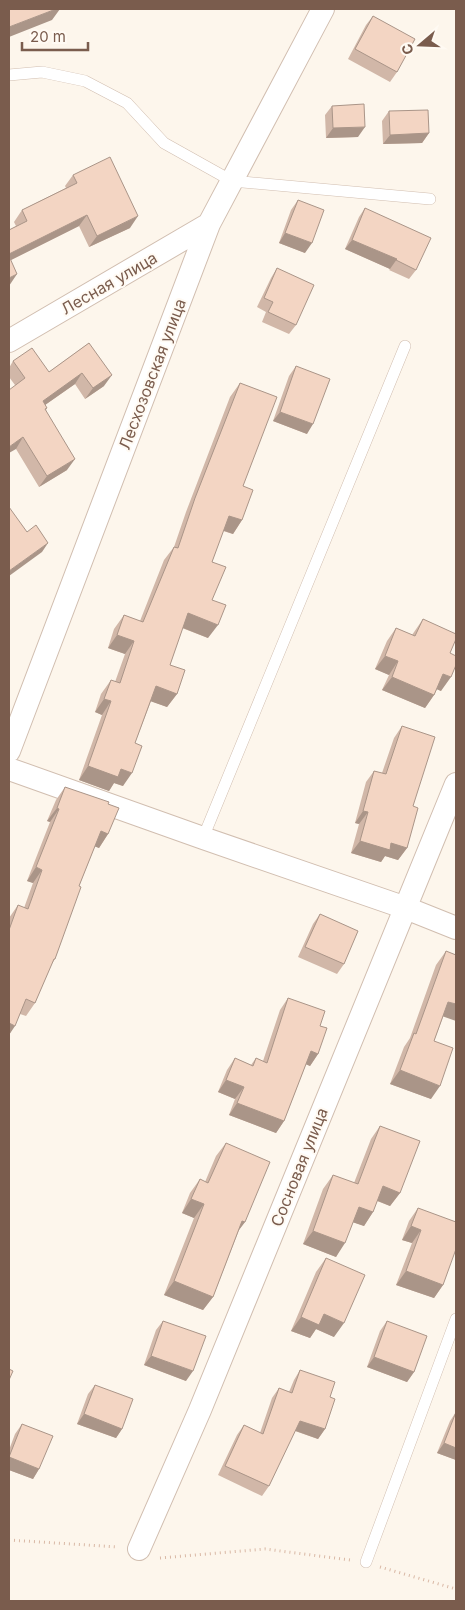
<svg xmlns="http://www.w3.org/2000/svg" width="465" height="1610" font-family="Inter,sans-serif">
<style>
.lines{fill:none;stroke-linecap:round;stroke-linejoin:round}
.service-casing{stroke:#d1beb0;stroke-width:12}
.minor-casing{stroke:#d1beb0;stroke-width:24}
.path{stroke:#d9b8a5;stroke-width:3;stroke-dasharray:1 4;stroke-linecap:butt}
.service{stroke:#fff;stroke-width:11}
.minor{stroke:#fff;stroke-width:22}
.wall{fill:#d1b7a8}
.shaded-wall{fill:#aa9588}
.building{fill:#f3d5c3;stroke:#aa9588}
.labels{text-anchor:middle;stroke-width:4;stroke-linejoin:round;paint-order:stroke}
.street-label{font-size:16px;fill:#7a5c4d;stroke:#fffaf3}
</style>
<rect width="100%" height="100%" fill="#fdf6ec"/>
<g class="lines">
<g class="service-casing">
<path id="service" d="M 9,75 L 42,72 L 85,81 L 127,103 L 164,143 L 232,181 L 430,199
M 203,838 L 405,346
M 366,1562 L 456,1319"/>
</g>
<g class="minor-casing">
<path id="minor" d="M 9,341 L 209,224
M 9,751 L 209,224 L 323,9
M 9,769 L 203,838 L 406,908 L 456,928
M 139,1549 L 200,1410 L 456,784"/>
</g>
<path class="path" d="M 9,1540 L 118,1547
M 160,1558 L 265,1549 L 350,1560
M 380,1567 L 456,1589"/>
<use href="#service" class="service"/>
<use href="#minor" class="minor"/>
</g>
<path class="wall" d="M 373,16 L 397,72 L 390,82 L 348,59 L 366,25 Z
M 332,106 L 358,137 L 326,138 L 325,115 Z
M 389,111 L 429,133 L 422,143 L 383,144 L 382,121 Z
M 73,175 L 130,228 L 89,247 L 79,226 L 11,260 L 9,286 L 9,230 L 16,226 L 14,222 L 22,210 L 66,188 L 65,186 Z
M 298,200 L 305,253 L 279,243 L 291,210 Z
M 365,208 L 416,270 L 409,279 L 389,270 L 390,269 L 345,249 L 359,217 Z
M 277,268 L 296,325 L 289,334 L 262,322 L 266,312 L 257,307 L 271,278 Z
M 89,343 L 104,386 L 85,399 L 75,384 L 45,405 L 47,408 L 46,410 L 67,470 L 39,487 L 16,449 L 15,385 L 9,377 L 9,368 L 13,361 L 49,372 Z
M 296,366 L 307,434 L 273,421 L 289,376 Z
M 240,383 L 243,486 L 242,520 L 233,534 L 223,531 L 212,562 L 212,600 L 208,638 L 182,628 L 170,665 L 177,694 L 167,707 L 151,701 L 135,743 L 123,786 L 114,783 L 109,791 L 79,780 L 102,715 L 95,712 L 101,694 L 111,680 L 115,682 L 125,654 L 108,648 L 114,629 L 124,615 L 140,621 L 164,560 L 174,547 L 186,512 L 230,397 Z
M 423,619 L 450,653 L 441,691 L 437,689 L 434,695 L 425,708 L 382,690 L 389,675 L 375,669 L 387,641 L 396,628 L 412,635 Z
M 402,726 L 413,806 L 407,848 L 398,860 L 385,856 L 381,862 L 351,853 L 359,824 L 355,823 L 366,782 L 374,771 L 382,773 L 394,738 Z
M 65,787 L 108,804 L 108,834 L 99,848 L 95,846 L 79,886 L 55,959 L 51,965 L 35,1003 L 26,1016 L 20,1014 L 9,1035 L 9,918 L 18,905 L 24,908 L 33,883 L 27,881 L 50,822 L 47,821 L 56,800 Z
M 320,914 L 344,964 L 337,974 L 298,957 L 313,924 Z
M 446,951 L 443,1017 L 434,1041 L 431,1099 L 390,1084 L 404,1047 L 410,1038 L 436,965 Z
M 288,998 L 320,1026 L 318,1054 L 310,1066 L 306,1064 L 284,1121 L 276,1133 L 229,1115 L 235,1099 L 218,1092 L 227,1070 L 235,1058 L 251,1065 L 256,1058 L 263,1061 L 280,1010 Z
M 380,1126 L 400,1193 L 390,1206 L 377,1201 L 373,1212 L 364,1226 L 353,1222 L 336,1257 L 303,1244 L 323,1189 L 333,1175 L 354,1183 L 371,1139 Z
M 226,1143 L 245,1222 L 239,1230 L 213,1297 L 203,1310 L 164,1295 L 194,1218 L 182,1213 L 190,1193 L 200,1179 L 205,1182 L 216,1156 Z
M 418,1208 L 443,1285 L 434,1298 L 396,1285 L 412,1243 L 402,1240 L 409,1221 Z
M 326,1258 L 334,1337 L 316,1329 L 310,1338 L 291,1331 L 316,1272 Z
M 163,1321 L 186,1381 L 144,1365 L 156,1330 Z
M 387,1321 L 414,1372 L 407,1382 L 367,1367 L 380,1331 Z
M 300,1370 L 330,1397 L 325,1429 L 318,1439 L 295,1431 L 269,1486 L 262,1496 L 218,1475 L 237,1435 L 244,1425 L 260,1433 L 272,1398 L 279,1388 L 289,1392 L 294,1380 Z
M 95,1385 L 122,1429 L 116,1438 L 77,1424 L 88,1394 Z
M 456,1412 L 456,1460 L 437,1453 L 450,1421 Z
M 22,1424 L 39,1469 L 33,1479 L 9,1470 L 9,1450 L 15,1434 Z"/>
<path class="shaded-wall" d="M 56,9 L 60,9 L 52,20 L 9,37 L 9,27 Z
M 365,127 L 358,137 L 326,138 L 333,128 Z
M 429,133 L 422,143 L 383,144 L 390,135 Z
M 87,215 L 79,226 L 9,261 L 9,254 Z
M 138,216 L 130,228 L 89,247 L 97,236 Z
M 285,233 L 312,243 L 305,253 L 279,243 Z
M 352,240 L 397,259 L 390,269 L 345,249 Z
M 17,274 L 9,286 L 9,278 Z
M 82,373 L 75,384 L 35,412 L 43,401 Z
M 112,375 L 104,386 L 85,399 L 93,388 Z
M 280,412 L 313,424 L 307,434 L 273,421 Z
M 23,437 L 16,449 L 9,453 L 9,447 Z
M 75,459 L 67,470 L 39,487 L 47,476 Z
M 229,516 L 242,520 L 233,534 L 219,529 Z
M 48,543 L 42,552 L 9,576 L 9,571 Z
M 188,613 L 218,625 L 208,638 L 178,626 Z
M 117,635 L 134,641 L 125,654 L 108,648 Z
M 385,656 L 398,661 L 389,675 L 375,669 Z
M 443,674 L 451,677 L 441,691 L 434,688 Z
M 392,677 L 434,695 L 425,708 L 382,690 Z
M 156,686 L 177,694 L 167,707 L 147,700 Z
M 104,699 L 111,701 L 102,715 L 95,712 Z
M 88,766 L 121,769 L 132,773 L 123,786 L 114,783 L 109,791 L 79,780 Z
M 57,808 L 59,809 L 50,822 L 47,821 Z
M 363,811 L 368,812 L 359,824 L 355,823 Z
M 101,831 L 108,834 L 99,848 L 91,845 Z
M 360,841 L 391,843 L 407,848 L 398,860 L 385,856 L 381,862 L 351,853 Z
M 36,867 L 42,870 L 33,883 L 27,881 Z
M 448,1002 L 456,1004 L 456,1021 L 439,1015 Z
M 9,1023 L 15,1026 L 9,1035 Z
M 311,1051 L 318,1054 L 310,1066 L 303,1063 Z
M 400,1070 L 440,1086 L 431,1099 L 390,1084 Z
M 226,1080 L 244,1087 L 235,1099 L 218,1092 Z
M 237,1103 L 284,1121 L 276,1133 L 229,1115 Z
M 383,1186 L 400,1193 L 390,1206 L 373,1199 Z
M 191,1199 L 204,1204 L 194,1218 L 182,1213 Z
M 359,1207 L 373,1212 L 364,1226 L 349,1221 Z
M 242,1221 L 245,1222 L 235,1235 Z
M 411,1226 L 421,1230 L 412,1243 L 402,1240 Z
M 313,1231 L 345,1243 L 336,1257 L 303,1244 Z
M 406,1271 L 443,1285 L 434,1298 L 396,1285 Z
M 174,1281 L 213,1297 L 203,1310 L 164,1295 Z
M 324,1314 L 344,1323 L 334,1337 L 316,1329 L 310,1338 L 291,1331 L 301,1317 Z
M 151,1356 L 193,1371 L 186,1381 L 144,1365 Z
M 374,1357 L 414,1372 L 407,1382 L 367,1367 Z
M 84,1414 L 122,1429 L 116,1438 L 77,1424 Z
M 300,1421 L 325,1429 L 318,1439 L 293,1430 Z
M 444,1443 L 456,1448 L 456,1460 L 437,1453 Z
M 9,1457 L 39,1469 L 33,1479 L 9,1470 Z"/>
<path class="building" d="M 9,9 L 56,9 L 9,27 Z
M 373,16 L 415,39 L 397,72 L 355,49 Z
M 364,104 L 365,127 L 333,128 L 332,106 Z
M 428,110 L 429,133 L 390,135 L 389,111 Z
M 110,157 L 138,216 L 97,236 L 87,215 L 9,254 L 9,230 L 27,221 L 22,210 L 77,183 L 73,175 Z
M 298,200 L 324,210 L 312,243 L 285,233 Z
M 365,208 L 431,238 L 416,270 L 396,260 L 397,259 L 352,240 Z
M 9,256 L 17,274 L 9,278 Z
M 277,268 L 314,285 L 296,325 L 268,312 L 273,302 L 264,298 Z
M 89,343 L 112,375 L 93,388 L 82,373 L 43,401 L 47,408 L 45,409 L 75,459 L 47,476 L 23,437 L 9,447 L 9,390 L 25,378 L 13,361 L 32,348 L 49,372 Z
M 296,366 L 330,379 L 313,424 L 280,412 Z
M 240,383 L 277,397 L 243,486 L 253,490 L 242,520 L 229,516 L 212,562 L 226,567 L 212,600 L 226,605 L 218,625 L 188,613 L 170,665 L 185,670 L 177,694 L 156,686 L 135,743 L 142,746 L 132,773 L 121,769 L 118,777 L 88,766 L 111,701 L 104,699 L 111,680 L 120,683 L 134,641 L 117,635 L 124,615 L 143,622 L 174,547 L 178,548 L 195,498 Z
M 9,507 L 27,532 L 36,525 L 48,543 L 9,571 Z
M 423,619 L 456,634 L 456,639 L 450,653 L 456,656 L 456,665 L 451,677 L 443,674 L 434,695 L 392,677 L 398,661 L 385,656 L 396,628 L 415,636 Z
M 402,726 L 435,737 L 413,806 L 418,808 L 407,848 L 391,843 L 390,850 L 360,841 L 368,812 L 363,811 L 374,771 L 386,774 Z
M 65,787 L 109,802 L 108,804 L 119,808 L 108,834 L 101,831 L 79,886 L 81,887 L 55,959 L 54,959 L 35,1003 L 26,999 L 15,1026 L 9,1023 L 9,930 L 18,905 L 28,909 L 42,870 L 36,867 L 59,809 L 57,808 Z
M 320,914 L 358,931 L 344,964 L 305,947 Z
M 446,951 L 456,955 L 456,1004 L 448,1002 L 434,1041 L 453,1048 L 440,1086 L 400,1070 L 414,1033 L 416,1034 Z
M 288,998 L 325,1011 L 320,1026 L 327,1028 L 318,1054 L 311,1051 L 284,1121 L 237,1103 L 244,1087 L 226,1080 L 235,1058 L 253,1066 L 256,1058 L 267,1063 Z
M 380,1126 L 420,1141 L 400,1193 L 383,1186 L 373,1212 L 359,1207 L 345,1243 L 313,1231 L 333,1175 L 358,1184 Z
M 226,1143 L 270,1162 L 245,1222 L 242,1221 L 213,1297 L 174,1281 L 204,1204 L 191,1199 L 200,1179 L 208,1183 Z
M 418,1208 L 456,1222 L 456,1249 L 443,1285 L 406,1271 L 421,1230 L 411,1226 Z
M 326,1258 L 365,1275 L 344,1323 L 324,1314 L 319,1325 L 301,1317 Z
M 163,1321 L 206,1336 L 193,1371 L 151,1356 Z
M 387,1321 L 427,1336 L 414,1372 L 374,1357 Z
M 9,1369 L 13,1371 L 9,1380 Z
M 300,1370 L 335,1382 L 330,1397 L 335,1399 L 325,1429 L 300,1421 L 269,1486 L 225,1466 L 244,1425 L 263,1434 L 279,1388 L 292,1393 Z
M 95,1385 L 133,1399 L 122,1429 L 84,1414 Z
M 456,1412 L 456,1448 L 444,1443 Z
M 22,1424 L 53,1436 L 39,1469 L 9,1457 Z"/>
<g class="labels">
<g class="street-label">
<text transform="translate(109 283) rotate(-30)" y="6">Лесная улица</text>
<text transform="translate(152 374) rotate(-69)" y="6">Лесхозовская улица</text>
<text transform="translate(299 1167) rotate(-68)" y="6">Сосновая улица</text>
</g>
</g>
<rect width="465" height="1610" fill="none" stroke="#7a5c4d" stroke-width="20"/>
<g transform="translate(420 45) rotate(251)" stroke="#fffaf3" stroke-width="4" paint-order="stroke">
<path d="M0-4L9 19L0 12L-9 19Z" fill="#7a5c4d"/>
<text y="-8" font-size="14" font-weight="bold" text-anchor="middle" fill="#7a5c4d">С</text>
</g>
<path d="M22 42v8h66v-8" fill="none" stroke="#7a5c4d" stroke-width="2.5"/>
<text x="30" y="42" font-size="15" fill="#7a5c4d" stroke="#fffaf3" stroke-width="4" paint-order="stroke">20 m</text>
</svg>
